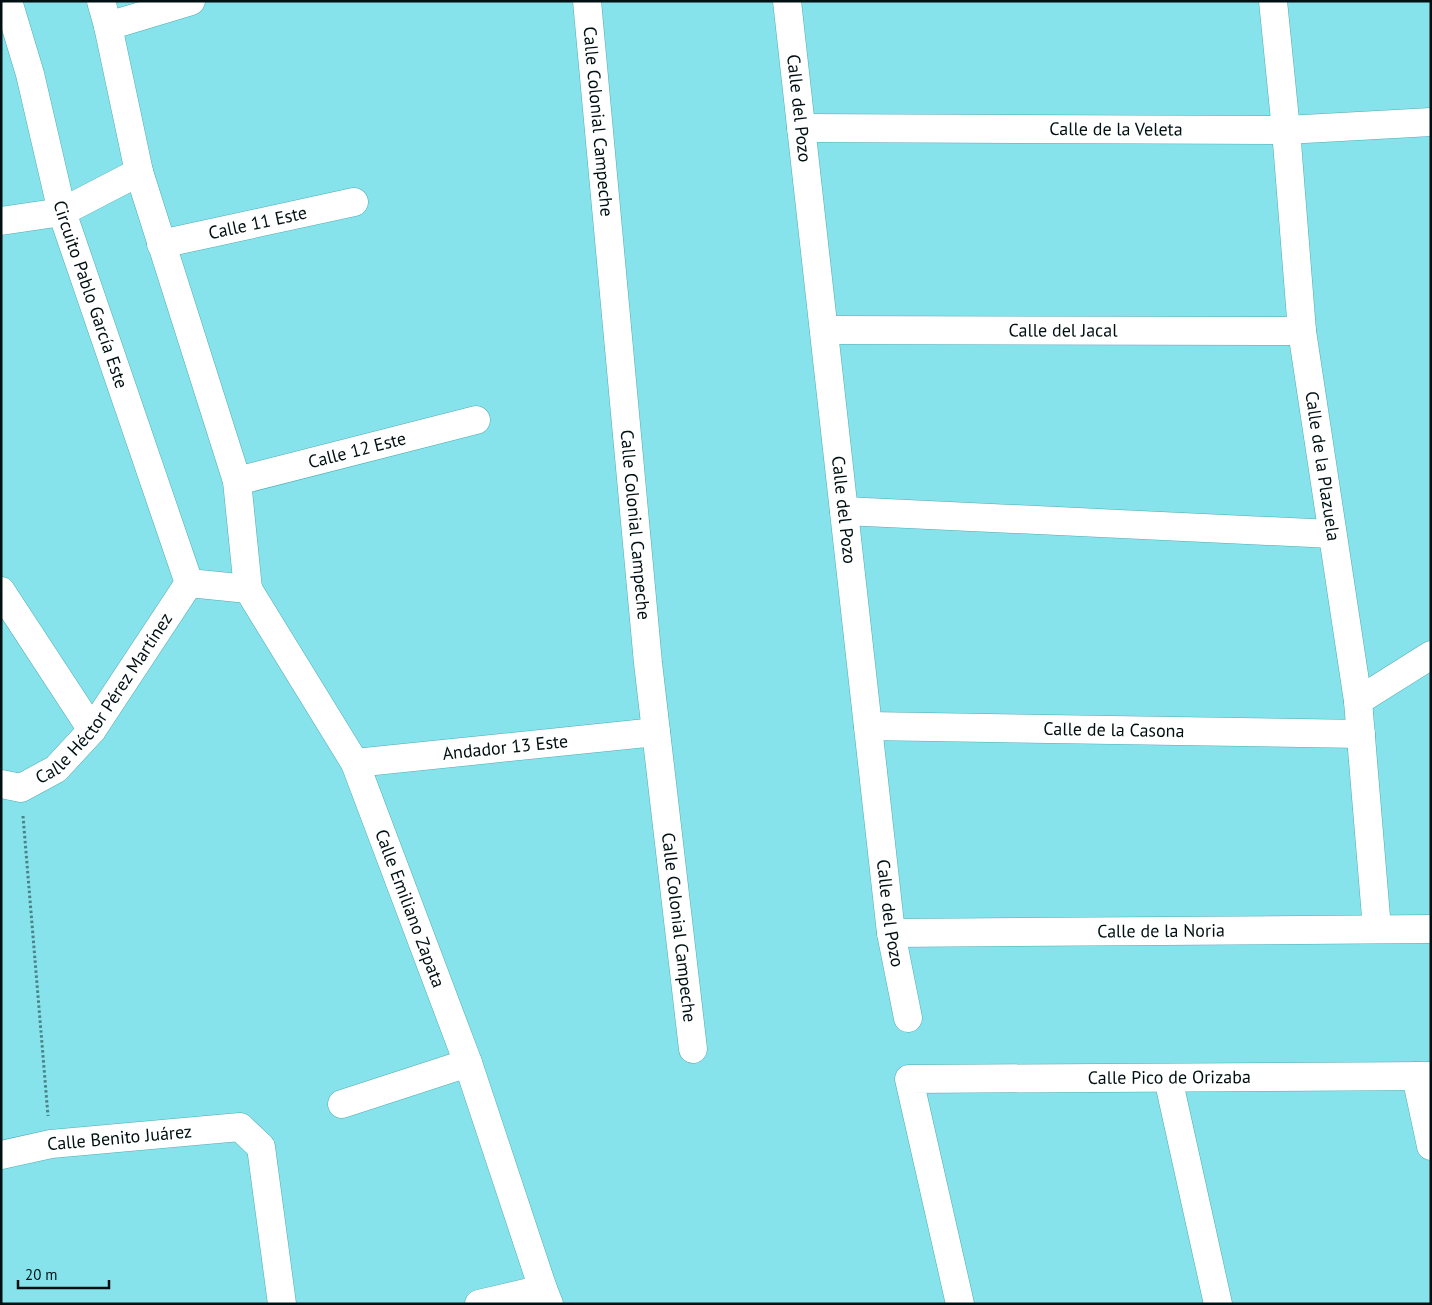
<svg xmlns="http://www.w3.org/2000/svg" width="1432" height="1305" font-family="'PT Sans',sans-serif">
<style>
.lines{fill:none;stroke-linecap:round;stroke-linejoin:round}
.minor-casing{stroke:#4facb4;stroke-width:29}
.path{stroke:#498287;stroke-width:3;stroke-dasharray:2.5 2.5;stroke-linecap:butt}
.minor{stroke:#fff;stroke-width:28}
.labels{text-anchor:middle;stroke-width:4;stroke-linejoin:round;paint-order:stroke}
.street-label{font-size:18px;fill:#001012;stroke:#87e3eb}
</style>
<rect width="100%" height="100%" fill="#87e3eb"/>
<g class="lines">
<g class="minor-casing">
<g id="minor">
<path id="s1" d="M 8,1 L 30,74 L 62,212 L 189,583"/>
<path d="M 101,1 L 108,26 L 139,172 L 237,481 L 248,589"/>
<path id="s2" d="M 587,1 L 648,663 L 693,1049"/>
<path id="s3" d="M 787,1 L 891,933 L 908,1018"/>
<path id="s4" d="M 1273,1 L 1286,130 L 1302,331 L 1358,701 L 1377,929"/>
<path d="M 108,26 L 191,1"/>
<path id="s5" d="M 801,128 L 1286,130 L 1431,122"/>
<path d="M 1,221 L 62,212 L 139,172"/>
<path id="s6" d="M 161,244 L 354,202"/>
<path id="s7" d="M 824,330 L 1302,331"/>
<path id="s8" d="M 237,481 L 476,420"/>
<path d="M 844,511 L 1332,534"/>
<path id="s9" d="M 189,583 L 248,589 L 355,763 L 468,1063 L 543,1289 L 549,1304"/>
<path d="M 1,591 L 92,730"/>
<path d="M 1358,701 L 1431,655"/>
<path id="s10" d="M 868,726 L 1361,734"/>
<path id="s11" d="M 355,763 L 656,732"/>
<path id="s12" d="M 1,784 L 21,788 L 56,769 L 92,730 L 189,583"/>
<path id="s13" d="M 891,933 L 1431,929"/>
<path d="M 1416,1076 L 1431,1146"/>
<path d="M 1168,1078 L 1218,1304"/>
<path d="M 342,1104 L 468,1063"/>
<path id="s14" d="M 1,1155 L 51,1144 L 240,1127 L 261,1147 L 282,1304"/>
<path d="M 479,1304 L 543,1289"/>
<path id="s15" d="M 960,1304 L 909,1079 L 1431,1076"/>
</g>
</g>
<path class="path" d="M 23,816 L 48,1116"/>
<use href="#minor" class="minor"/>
</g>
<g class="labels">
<g class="street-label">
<text dy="6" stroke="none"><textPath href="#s3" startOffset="108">Calle del Pozo</textPath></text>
<text dy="6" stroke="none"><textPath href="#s2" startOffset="121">Calle Colonial Campeche</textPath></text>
<text dy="6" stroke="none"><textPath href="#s5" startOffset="315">Calle de la Veleta</textPath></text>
<text dy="6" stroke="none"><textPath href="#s6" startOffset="99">Calle 11 Este</textPath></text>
<text dy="6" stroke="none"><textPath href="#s1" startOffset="305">Circuito Pablo García Este</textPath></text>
<text dy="6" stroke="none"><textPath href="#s7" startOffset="239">Calle del Jacal</textPath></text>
<text dy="6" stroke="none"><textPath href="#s8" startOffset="124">Calle 12 Este</textPath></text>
<text dy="6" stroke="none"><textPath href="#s4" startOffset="468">Calle de la Plazuela</textPath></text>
<text dy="6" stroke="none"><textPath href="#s3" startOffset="512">Calle del Pozo</textPath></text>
<text dy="6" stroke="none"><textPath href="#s2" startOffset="526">Calle Colonial Campeche</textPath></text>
<text dy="6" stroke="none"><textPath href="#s12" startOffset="145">Calle Héctor Pérez Martínez</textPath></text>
<text dy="6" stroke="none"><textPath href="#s10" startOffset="246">Calle de la Casona</textPath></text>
<text dy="6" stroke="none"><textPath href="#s11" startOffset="151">Andador 13 Este</textPath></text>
<text dy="6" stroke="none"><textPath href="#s9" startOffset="419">Calle Emiliano Zapata</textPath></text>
<text dy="6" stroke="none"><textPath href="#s3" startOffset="918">Calle del Pozo</textPath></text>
<text dy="6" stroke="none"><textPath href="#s2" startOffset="931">Calle Colonial Campeche</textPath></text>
<text dy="6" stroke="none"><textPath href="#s13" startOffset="270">Calle de la Noria</textPath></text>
<text dy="6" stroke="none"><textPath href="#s15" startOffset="491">Calle Pico de Orizaba</textPath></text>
<text dy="6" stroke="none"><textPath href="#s14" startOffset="120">Calle Benito Juárez</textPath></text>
</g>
</g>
<rect width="1432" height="1305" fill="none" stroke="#001012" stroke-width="5"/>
<path d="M18 1280v8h91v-8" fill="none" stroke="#001012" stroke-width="2.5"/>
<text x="25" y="1280" font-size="15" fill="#001012" stroke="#87e3eb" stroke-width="4" paint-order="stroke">20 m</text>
</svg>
